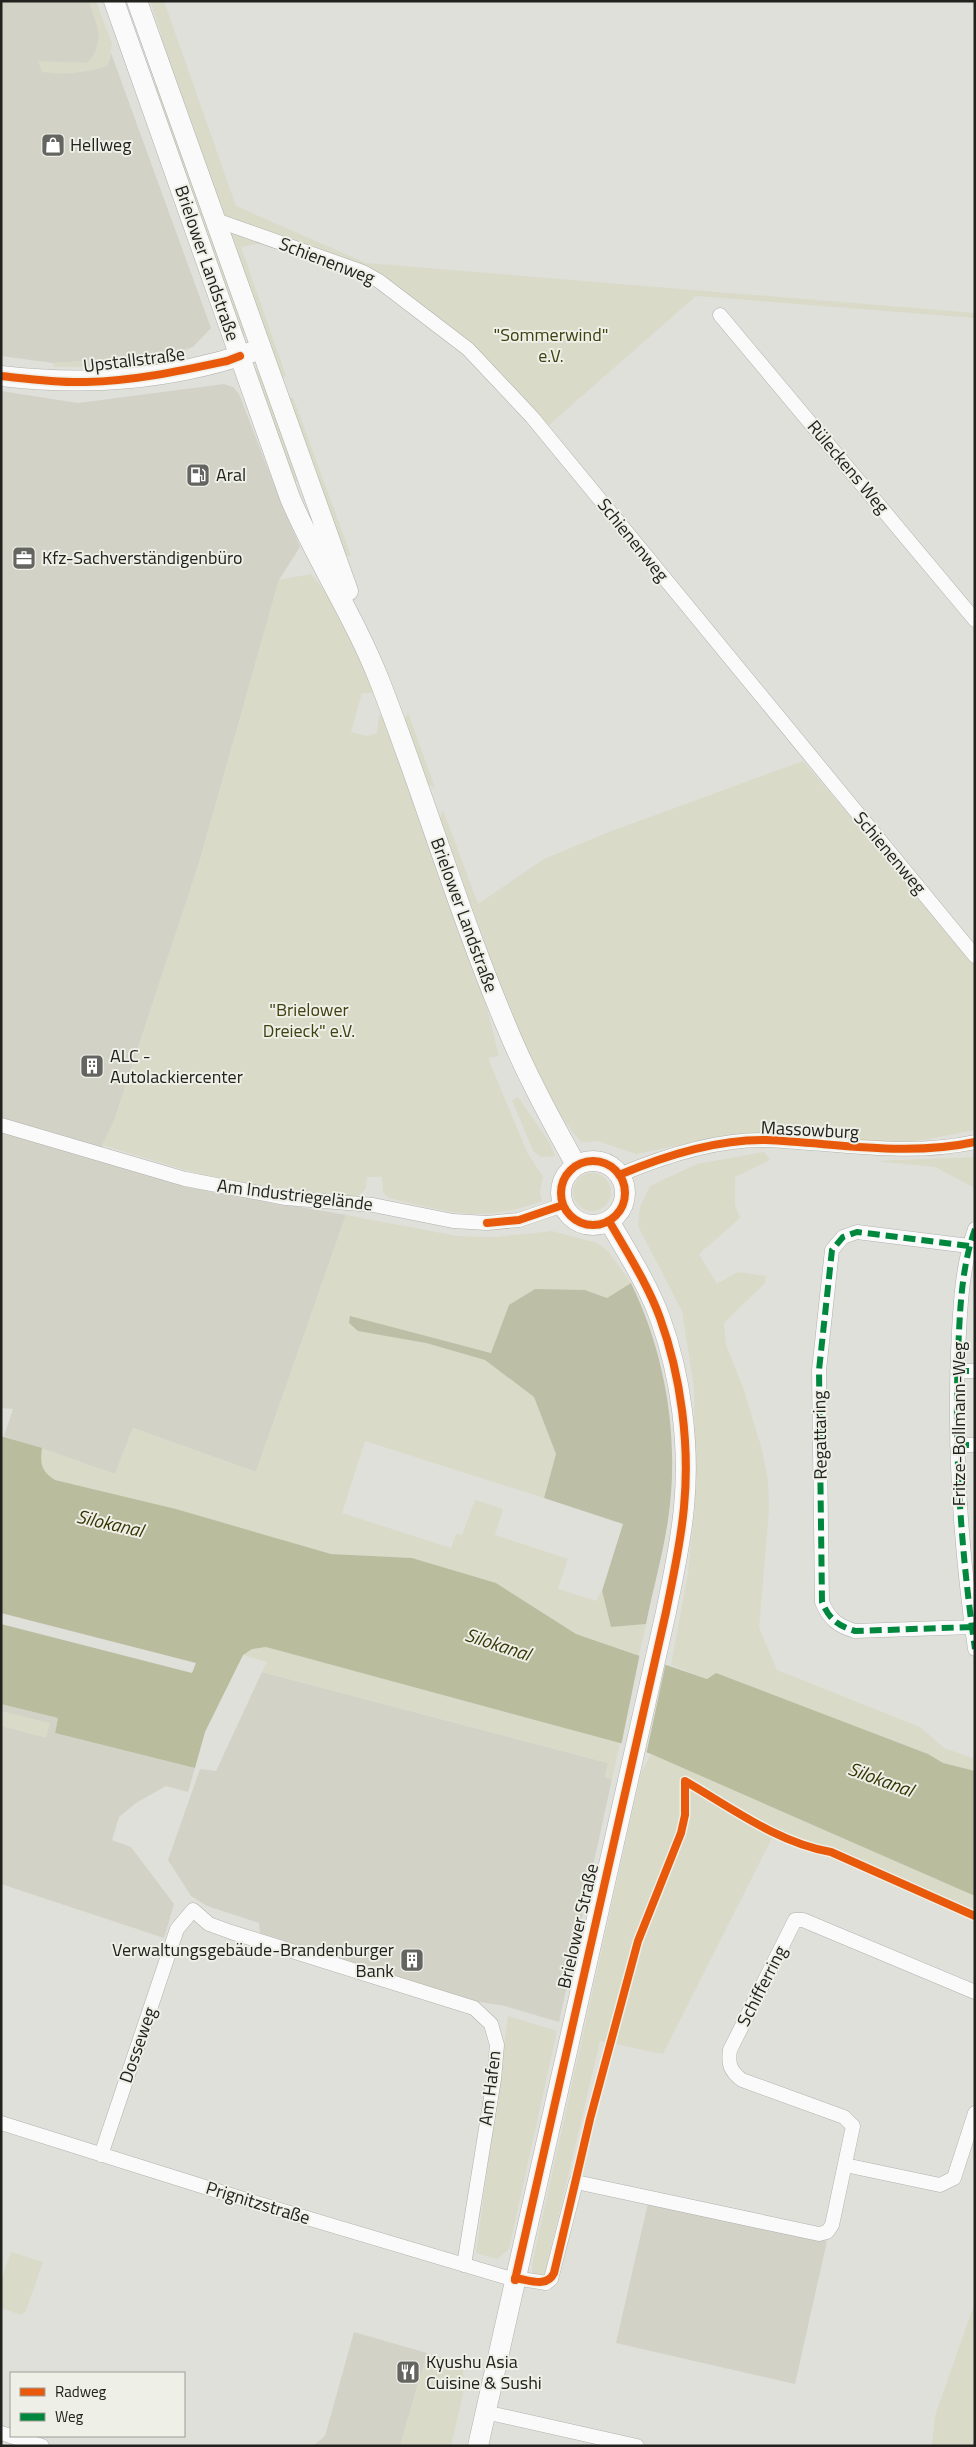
<svg xmlns="http://www.w3.org/2000/svg" width="976" height="2447" font-family="'Titillium Web',sans-serif">
<style>
.built{fill:#d2d2c7}
.green{fill:#d9dac7}
.forest{fill:#bcbea6}
.water{fill:#babc9e}
.pier{fill:#e0e0db}
.lines{fill:none;stroke-linecap:round;stroke-linejoin:round}
.street-casing{stroke:#b0b0ad;stroke-width:15}
.secondary-casing{stroke:#b0b0ad;stroke-width:21}
.street{stroke:#fafafa;stroke-width:14}
.secondary{stroke:#fafafa;stroke-width:20}
.quiet{stroke:#00873e;stroke-width:6;stroke-dasharray:12 6;stroke-linecap:butt}
.cycleway-casing{stroke:#eeefe6;stroke-width:11}
.cycleway{stroke:#e8590c;stroke-width:8}
.labels{text-anchor:middle;stroke-width:4;stroke-linejoin:round;paint-order:stroke}
.poi-label{font-size:18px;fill:#21211e;stroke:#eeefe6;text-anchor:start}
.street-label{font-size:18px;fill:#21211e;stroke:#eeefe6}
.park-label{font-size:18px;fill:#404110;stroke:#eeefe6}
.water-label{font-size:19px;font-style:italic;fill:#353603;stroke:#eeefe6}
</style>
<rect width="100%" height="100%" fill="#e0e0db"/>
<path class="built" d="M 1,1 L 89,1 L 100,34 L 95,55 L 87,63 L 38,62 L 107,66 L 111,53 L 211,328 L 193,347 L 155,356 L 53,363 L 1,356 Z
M 224,384 L 233,387 L 239,394 L 273,482 L 300,547 L 279,580 L 200,860 L 114,1121 L 97,1160 L 213,1192 L 346,1215 L 256,1472 L 133,1428 L 115,1474 L 4,1436 L 13,1409 L 1,1408 L 1,391 L 78,403 Z
M 262,1672 L 608,1763 L 605,1777 L 612,1779 L 559,2022 L 505,2006 L 468,2000 L 260,1933 L 259,1923 L 207,1906 L 191,1896 L 168,1860 L 200,1769 L 216,1771 Z
M 1,1704 L 58,1718 L 55,1733 L 195,1768 L 188,1792 L 166,1786 L 136,1803 L 119,1817 L 112,1840 L 131,1847 L 174,1904 L 164,1938 L 1,1884 Z
M 648,2203 L 827,2241 L 795,2384 L 616,2343 Z
M 354,2332 L 427,2353 L 400,2446 L 313,2446 L 325,2436 Z"/>
<path class="green" d="M 89,1 L 96,1 L 112,44 L 107,66 C 85,73 65,75 42,72 L 38,61 L 87,63 C 107,42 97,25 89,1 Z
M 150,1 L 164,1 L 236,206 L 366,263 L 975,313 L 975,318 L 696,296 L 549,425 L 465,340 L 400,292 L 267,242 L 241,247 L 286,376 L 281,378 L 163,55 L 161,34 Z
M 150,83 L 154,83 L 161,91 L 245,333 L 243,338 Z
M 193,347 C 155,368 97,367 53,367 L 53,363 L 155,356 Z
M 255,367 L 263,379 L 299,481 L 294,483 L 251,368 Z
M 293,397 L 351,556 L 342,556 L 289,399 Z
M 311,574 L 345,616 L 376,693 L 362,693 L 351,732 L 367,736 L 377,733 L 379,714 L 384,720 L 486,1004 L 499,1056 L 488,1058 L 527,1152 L 543,1177 L 540,1192 L 542,1201 C 480,1224 450,1212 388,1198 L 383,1192 L 382,1177 L 367,1177 L 366,1188 L 357,1197 L 225,1182 L 102,1145 L 114,1121 L 200,860 L 279,580 Z
M 408,713 L 435,788 L 427,784 L 404,719 Z
M 803,761 L 975,963 L 975,1130 L 924,1140 L 888,1144 L 715,1138 L 636,1154 L 598,1141 L 581,1142 L 556,1111 L 519,1039 L 440,817 L 443,810 L 478,904 L 544,859 L 609,832 Z
M 518,1097 L 550,1143 L 555,1156 L 541,1157 L 533,1151 L 512,1100 Z
M 764,1152 L 770,1160 L 735,1177 L 735,1205 L 740,1218 L 699,1254 L 717,1284 L 738,1272 L 766,1276 L 765,1283 L 724,1323 L 726,1345 L 743,1387 L 762,1450 L 768,1480 L 769,1510 L 759,1628 L 777,1670 L 920,1727 L 944,1748 L 975,1759 L 975,1771 L 942,1763 L 928,1754 L 716,1673 L 707,1679 L 671,1665 L 688,1573 L 695,1507 L 694,1388 L 682,1311 L 638,1226 L 640,1207 L 650,1186 L 697,1164 Z
M 975,1157 L 975,1188 L 935,1167 L 875,1161 Z
M573 1192a19 19 0 1 1 38 0a19 19 0 1 1-38 0Z
M 346,1215 L 457,1236 L 496,1237 L 552,1231 L 597,1243 L 608,1251 L 631,1283 L 607,1298 L 585,1290 L 509,1305 L 492,1353 L 350,1317 L 426,1343 L 485,1360 L 534,1397 L 556,1454 L 544,1498 L 365,1441 L 342,1513 L 451,1548 L 456,1534 L 462,1535 L 475,1500 L 503,1509 L 495,1535 L 568,1559 L 558,1589 L 596,1601 L 602,1591 L 611,1627 L 646,1624 L 639,1655 L 576,1634 L 496,1583 L 412,1558 L 331,1554 L 176,1509 L 55,1480 C 41,1471 40,1463 42,1448 L 115,1474 L 133,1428 L 256,1472 Z
M 266,1647 L 620,1743 L 612,1779 L 605,1777 L 608,1763 L 262,1672 L 267,1662 L 243,1655 L 252,1649 Z
M 1,1711 L 50,1723 L 46,1738 L 1,1726 Z
M 651,1754 L 975,1896 L 975,1913 L 825,1846 L 817,1855 L 773,1836 L 663,2054 L 600,2041 L 545,2273 L 540,2277 L 532,2273 L 532,2264 L 641,1773 Z
M 508,2016 L 557,2031 L 509,2249 L 497,2259 L 476,2253 Z
M 11,2252 L 43,2262 L 26,2311 L 21,2315 L 1,2308 L 1,2280 Z
M 975,2302 L 975,2446 L 932,2446 L 935,2416 Z
M 427,2353 L 463,2363 L 464,2390 L 451,2446 L 400,2446 Z"/>
<path class="forest" d="M 631,1283 C 666,1355 680,1440 668,1520 C 663,1554 653,1589 646,1624 L 611,1627 L 602,1591 L 623,1524 L 544,1498 L 556,1454 L 534,1397 L 485,1360 L 426,1343 L 358,1331 L 349,1323 L 350,1316 L 491,1353 L 509,1305 L 535,1289 L 585,1290 L 607,1298 Z"/>
<path class="water" d="M 1,1436 L 42,1448 C 40,1463 41,1471 55,1480 L 176,1509 L 331,1554 L 412,1558 L 496,1583 L 576,1634 L 707,1679 L 716,1673 L 928,1754 L 943,1763 L 975,1771 L 975,1896 L 651,1754 L 620,1743 L 266,1647 L 252,1649 L 243,1655 L 205,1732 L 195,1768 L 55,1733 L 58,1718 L 1,1704 L 1,1624 L 192,1673 L 196,1663 L 1,1613 Z"/>
<path class="pier" d="M 640,1653 L 666,1662 L 646,1755 L 621,1746 Z"/>
<g class="lines">
<g class="street-casing">
<path id="street" d="M 216,220 L 363,272 L 379,281 L 468,349 L 532,417 L 975,956
M 720,315 L 975,620
M 1,1125 L 185,1179 L 286,1198 L 373,1205 L 453,1221 L 487,1223 L 519,1220 L 563,1205
M 619,1175 C 664,1156 716,1139 766,1140 C 836,1143 906,1157 975,1142
M 975,1229 C 961,1269 960,1311 958,1353 C 954,1452 961,1551 975,1649
M 969,1246 L 857,1232 L 843,1237 L 832,1250 L 819,1370 L 822,1602 C 829,1619 838,1626 855,1631 L 972,1627
M 957,1371 L 975,1371
M 957,1445 L 975,1445
M 1,2123 L 243,2199 L 515,2280
M 101,2155 L 177,1929 L 193,1910 L 209,1924 L 231,1932 L 474,2008 L 491,2024 L 497,2045 L 494,2079 L 464,2265
M 845,2165 L 940,2185 L 954,2178 L 975,2113
M 515,2278 L 546,2283 L 551,2279 L 576,2182 L 819,2234 L 827,2232 L 832,2225 L 853,2126 L 844,2117 L 742,2080 C 730,2071 728,2064 730,2050 L 795,1920 L 803,1920 L 975,1992
M 485,2412 L 637,2446
M 1,2433 L 42,2446"/>
</g>
<g class="secondary-casing">
<path id="secondary" d="M 114,1 L 290,498 C 317,561 355,618 380,682 C 424,795 458,911 505,1023 C 525,1072 550,1118 576,1165
M 137,1 L 348,591
M 1,376 C 88,386 169,380 252,352
M561 1193a32 32 0 1 1 64 0a32 32 0 1 1-64 0Z
M 478,2446 L 666,1612 C 673,1577 681,1542 684,1507 C 690,1445 681,1376 660,1318 C 648,1285 627,1252 609,1221"/>
</g>
<use href="#street" class="street"/>
<use href="#secondary" class="secondary"/>
<path class="quiet" d="M 975,1229 C 961,1269 960,1311 958,1353 C 954,1452 961,1551 975,1649
M 969,1246 L 857,1232 L 843,1237 L 832,1250 L 819,1370 L 822,1602 C 829,1619 838,1626 855,1631 L 972,1627
M 957,1371 L 975,1371
M 957,1445 L 975,1445"/>
<g class="cycleway-casing">
<path id="cycleway" d="M 1,376 C 29,379 58,383 86,382 C 134,381 180,371 227,361 L 240,356
M561 1193a32 32 0 1 1 64 0a32 32 0 1 1-64 0Z
M 619,1175 C 664,1156 716,1139 766,1140 C 836,1143 906,1157 975,1142
M 487,1223 L 519,1220 L 563,1205
M 515,2278 C 530,2280 547,2288 554,2273 L 590,2119 L 638,1941 L 681,1833 L 685,1815 L 685,1781 C 730,1807 778,1843 831,1852 L 975,1916
M 515,2280 L 666,1612 C 673,1577 681,1542 684,1507 C 690,1445 681,1376 660,1318 C 648,1285 627,1252 609,1221"/>
</g>
<use href="#cycleway" class="cycleway"/>
</g>
<defs>
<g id="shop-square" transform="scale(1.25)"><rect x="-9" y="-9" width="18" height="18" rx="4" fill="#646460" stroke="#eeefe6"/><path d="M-5-2.5h2.3a2.7 3.5 0 0 1 5.4 0H5L5.5 6h-11ZM-1.5-2.5h3a1.5 2.3 0 0 0-3 0Z" fill="#fff"/></g>
<g id="fuel-square" transform="scale(1.25)"><rect x="-9" y="-9" width="18" height="18" rx="4" fill="#646460" stroke="#eeefe6"/><path d="M-5.5-6h7V0h2V4h1.3V-2.5L3-4.5l.8-.8L6-3V5H2.5V1h-1V6h-7ZM-4.2-4.7v3.2H.2V-4.7Z" fill="#fff"/></g>
<g id="office-square" transform="scale(1.25)"><rect x="-9" y="-9" width="18" height="18" rx="4" fill="#646460" stroke="#eeefe6"/><path d="M-6-3h4V-5.5h4V-3h4V5H-6ZM-1-4.5V-3h2v-1.5ZM-6 0V1H6V0Z" fill="#fff"/></g>
<g id="building-square" transform="scale(1.25)"><rect x="-9" y="-9" width="18" height="18" rx="4" fill="#646460" stroke="#eeefe6"/><path d="M-4-6H4V6H1V3H-1V6H-4ZM-2.5-4.3h1.7v1.8h-1.7ZM.8-4.3h1.7v1.8H.8ZM-2.5-1h1.7V.8h-1.7ZM.8-1h1.7V.8H.8Z" fill="#fff"/></g>
<g id="restaurant-square" transform="scale(1.25)"><rect x="-9" y="-9" width="18" height="18" rx="4" fill="#646460" stroke="#eeefe6"/><path d="M-5-6h1v4h1v-4h1v4h1v-4h1v5L-1.5 .5V6h-2V.5L-5-1ZM5-6V6H3V1.5H1.5Q1.5-4 5-6Z" fill="#fff"/></g>
</defs>
<g fill-rule="evenodd">
<use href="#shop-square" x="53" y="145"/>
<use href="#fuel-square" x="198" y="475"/>
<use href="#office-square" x="24" y="558"/>
<use href="#building-square" x="92" y="1066"/>
<use href="#building-square" x="412" y="1960"/>
<use href="#restaurant-square" x="408" y="2372"/>
</g>
<g class="labels">
<g class="poi-label">
<text x="70" y="151">Hellweg</text>
<text x="216" y="481">Aral</text>
<text x="42" y="564">Kfz-Sachverständigenbüro</text>
<text x="110" y="1062">ALC -<tspan x="110" dy="21">Autolackiercenter</tspan></text>
<text x="394" y="1956" text-anchor="end">Verwaltungsgebäude-Brandenburger<tspan x="394" dy="21">Bank</tspan></text>
<text x="426" y="2368">Kyushu Asia<tspan x="426" dy="21">Cuisine &amp; Sushi</tspan></text>
</g>
<g class="street-label">
<text transform="translate(327 261) rotate(21)" y="6">Schienenweg</text>
<text transform="translate(207 263) rotate(71)" y="6">Brielower Landstraße</text>
<text transform="translate(134 360) rotate(-7)" y="6">Upstallstraße</text>
<text transform="translate(848 467) rotate(50)" y="6">Rüleckens Weg</text>
<text transform="translate(633 540) rotate(51)" y="6">Schienenweg</text>
<text transform="translate(890 853) rotate(50)" y="6">Schienenweg</text>
<text transform="translate(464 915) rotate(70)" y="6">Brielower Landstraße</text>
<text transform="translate(810 1130) rotate(3)" y="6">Massowburg</text>
<text transform="translate(295 1195) rotate(7)" y="6">Am Industriegelände</text>
<text transform="translate(959 1424) rotate(-90)" y="6">Fritze-Bollmann-Weg</text>
<text transform="translate(820 1435) rotate(-91)" y="6">Regattaring</text>
<text transform="translate(578 1926) rotate(-77)" y="6">Brielower Straße</text>
<text transform="translate(762 1986) rotate(-63)" y="6">Schifferring</text>
<text transform="translate(138 2045) rotate(-71)" y="6">Dosseweg</text>
<text transform="translate(490 2088) rotate(-83)" y="6">Am Hafen</text>
<text transform="translate(258 2203) rotate(17)" y="6">Prignitzstraße</text>
</g>
<g class="park-label">
<text x="551" y="341">"Sommerwind"<tspan x="551" dy="21">e.V.</tspan></text>
<text x="309" y="1016">"Brielower<tspan x="309" dy="21">Dreieck" e.V.</tspan></text>
</g>
<g class="water-label">
<text transform="translate(110 1523) rotate(13)" y="7">Silokanal</text>
<text transform="translate(498 1644) rotate(18)" y="7">Silokanal</text>
<text transform="translate(881 1779) rotate(20)" y="7">Silokanal</text>
</g>
</g>
<rect width="976" height="2447" fill="none" stroke="#21211e" stroke-width="5"/>
<rect x="10" y="2372" width="175" height="65" fill="#eeefe6" stroke="#9c9d96"/>
<rect x="20" y="2388" width="25" height="8" fill="#e8590c" stroke="#9c9d96"/>
<text x="55" y="2397" font-size="15" fill="#21211e">Radweg</text>
<rect x="20" y="2413" width="25" height="8" fill="#00873e" stroke="#9c9d96"/>
<text x="55" y="2422" font-size="15" fill="#21211e">Weg</text>
</svg>
